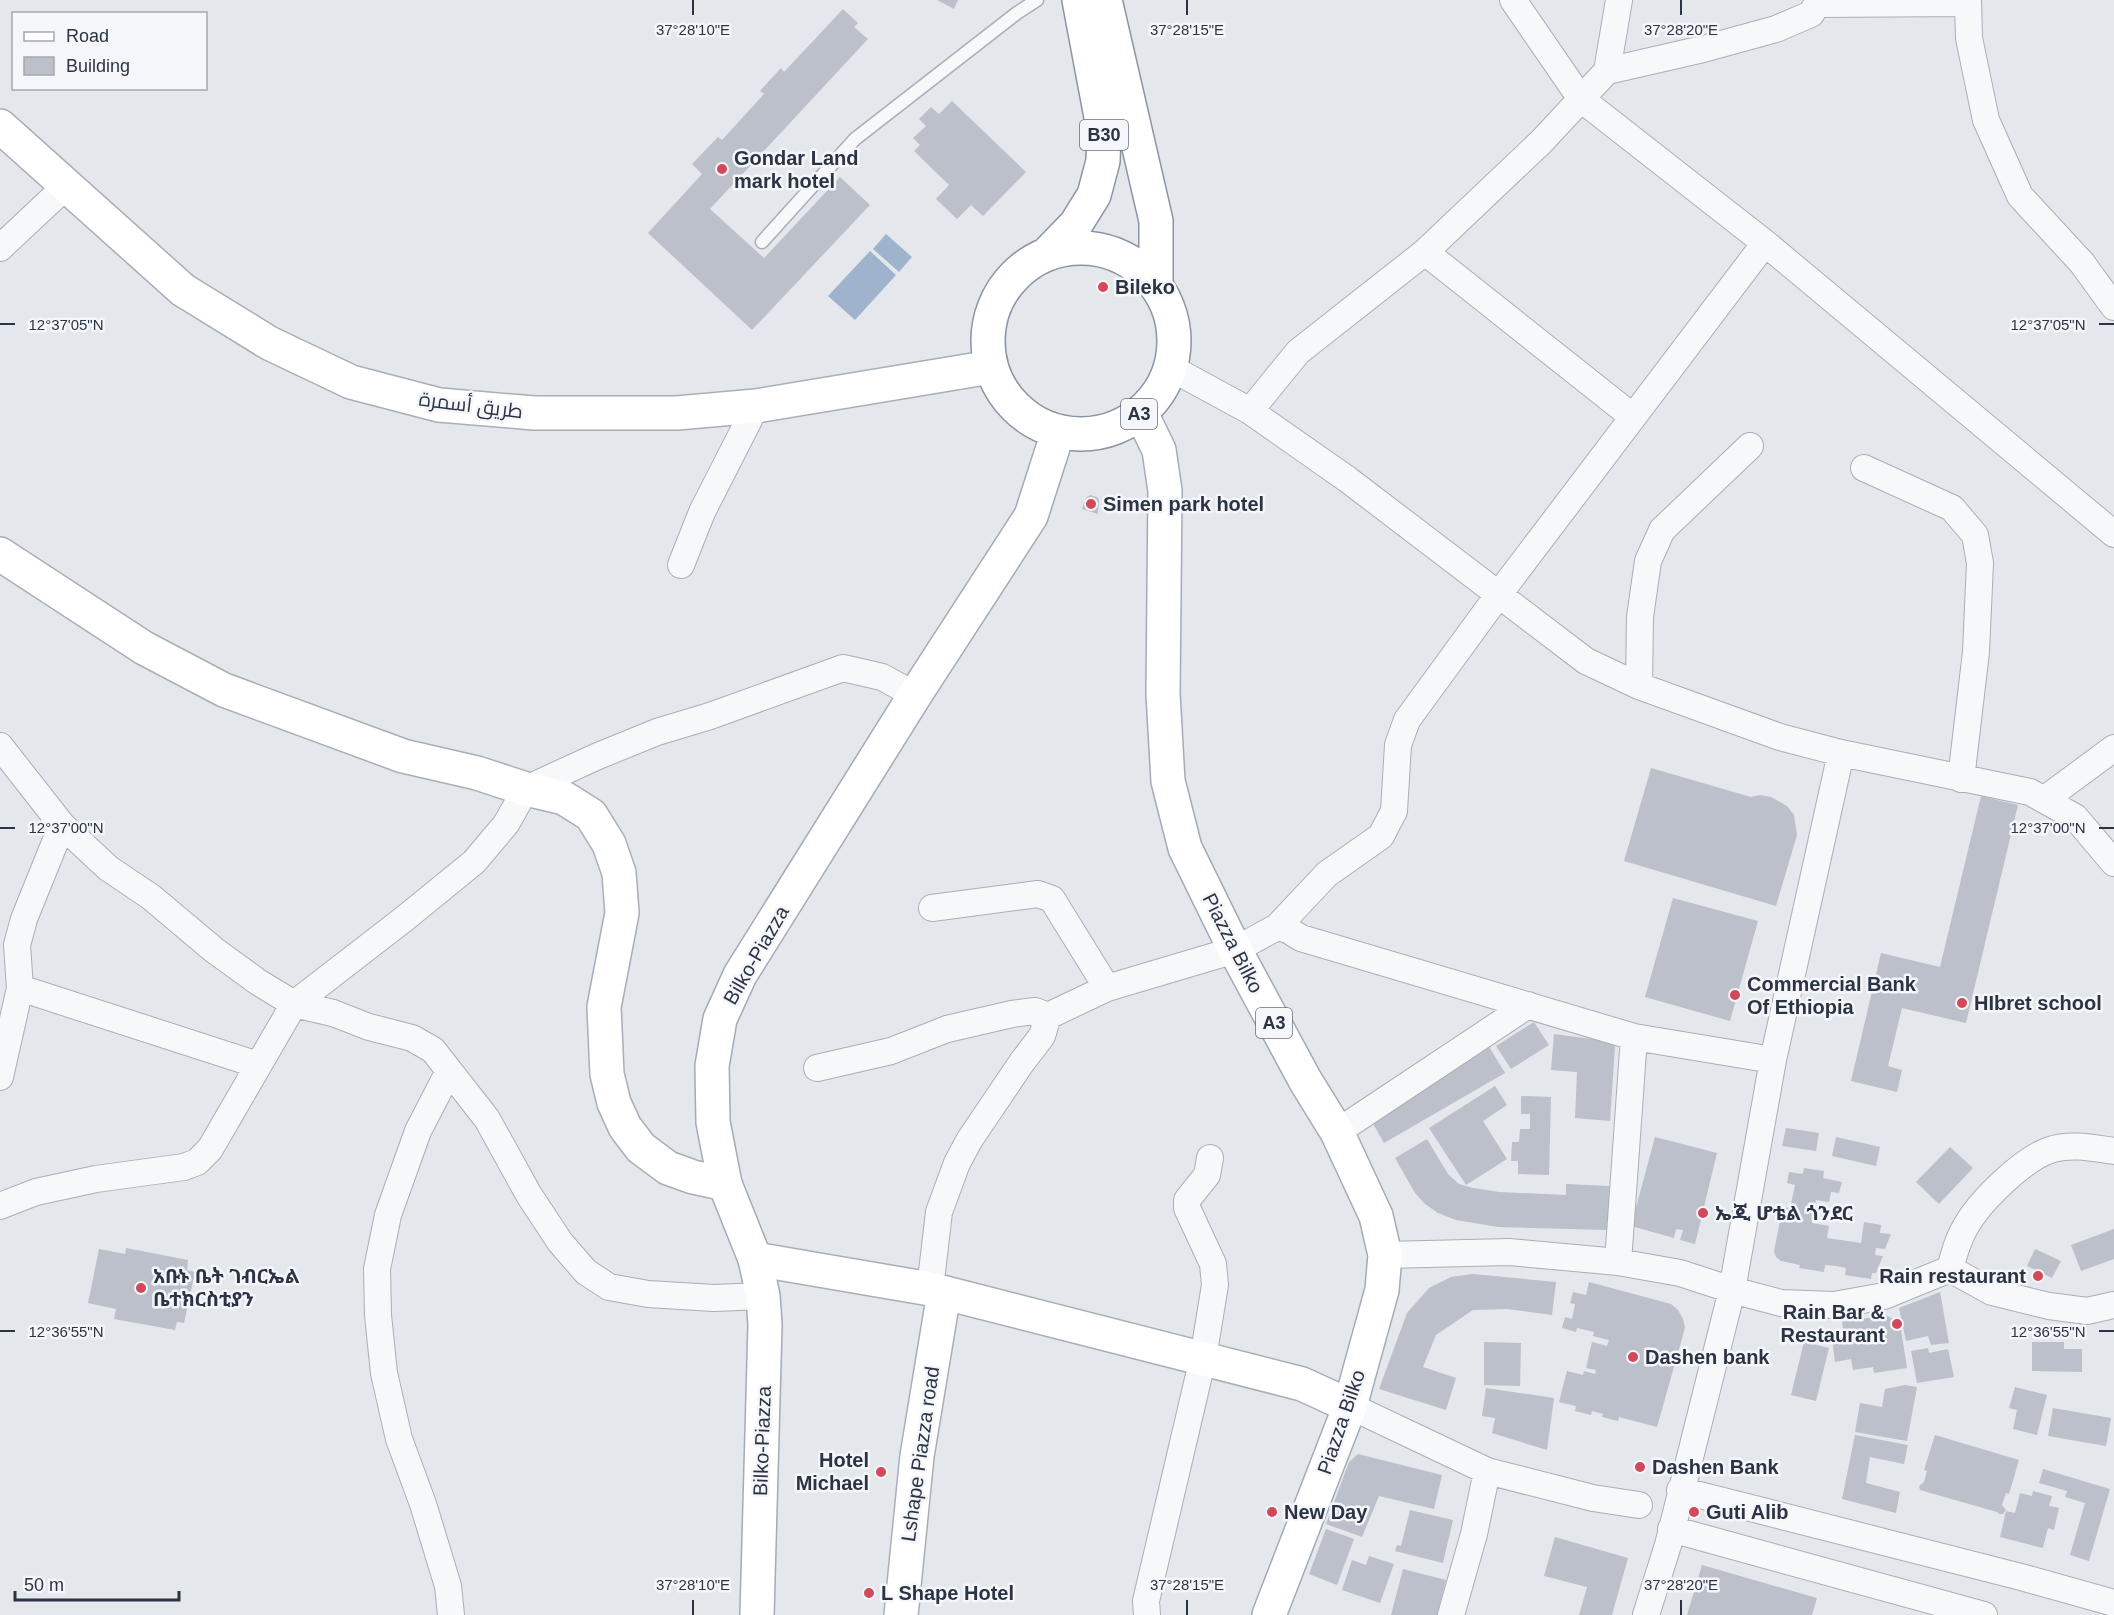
<svg xmlns="http://www.w3.org/2000/svg" width="2114" height="1615" font-family="Arial,Cairo,'Noto Sans Ethiopic',sans-serif">
<style>
.water{fill:#9fb4cc}
.building{fill:#bbc0ca}
.lines{fill:none;stroke-linecap:round;stroke-linejoin:round}
.lane-casing{stroke:#a9aeb7;stroke-width:15}
.street-casing{stroke:#a9aeb7;stroke-width:28}
.secondary-casing{stroke:#a9aeb7;stroke-width:36}
.primary-casing{stroke:#a3abb8;stroke-width:36}
.highway-casing{stroke:#8b94a3;stroke-width:36}
.lane{stroke:#f7f8fa;stroke-width:12}
.street{stroke:#f7f8fa;stroke-width:26}
.secondary{stroke:#fff;stroke-width:33}
.primary{stroke:#fff;stroke-width:33}
.highway{stroke:#fff;stroke-width:33}
.ticks{fill:none;stroke:#2b3445;stroke-width:2}
.poi-dot{fill:#d1495b;stroke:#f4f6f9;stroke-width:2}
.labels{text-anchor:middle;stroke-width:5;stroke-linejoin:round;paint-order:stroke}
.shield{fill:#f4f6f9;stroke:#676e7b;stroke-width:1.5}
.shield-label{font-size:18px;font-weight:bold;fill:#2b3445}
.poi-label{font-size:20px;font-weight:bold;fill:#2b3445;stroke:#f4f6f9;text-anchor:start}
.street-label{font-size:20px;fill:#2b3445;stroke:#f4f6f9}
.ticks-label{font-size:15px;text-anchor:middle;fill:#2b3445;stroke:#f4f6f9;stroke-width:5;stroke-linejoin:round;paint-order:stroke}
</style>
<rect width="100%" height="100%" fill="#e4e7ec"/>
<path class="water" d="M 886,234 L 912,257 L 899,272 L 873,249 Z
M 870,251 L 896,275 L 855,320 L 828,296 Z"/>
<path class="building" d="M 937,0 L 958,0 L 954,9 Z
M 843,9 L 858,23 L 854,27 L 868,39 L 710,209 L 764,258 L 840,177 L 870,205 L 752,330 L 648,233 L 702,174 L 692,164 L 718,137 L 722,140 L 764,94 L 760,91 L 781,68 L 784,72 Z
M 952,101 L 1026,172 L 983,216 L 971,205 L 957,219 L 936,199 L 949,185 L 914,151 L 920,145 L 913,138 L 926,126 L 919,119 L 931,107 L 939,114 Z
M 1090,495 L 1097,497 L 1099,500 L 1098,514 L 1082,509 L 1086,498 Z
M 1651,768 L 1751,797 L 1760,795 L 1771,797 L 1787,806 L 1794,815 L 1797,835 L 1776,906 L 1624,861 Z
M 1981,796 L 2018,805 L 1966,1023 L 1902,1008 L 1888,1066 L 1902,1070 L 1897,1092 L 1851,1081 L 1881,953 L 1940,967 Z
M 1673,898 L 1758,921 L 1730,1021 L 1645,997 Z
M 1534,1022 L 1549,1045 L 1511,1069 L 1496,1046 Z
M 1554,1034 L 1608,1041 L 1615,1047 L 1610,1121 L 1575,1118 L 1577,1072 L 1551,1070 Z
M 1488,1045 L 1505,1073 L 1384,1143 L 1368,1115 Z
M 1495,1086 L 1507,1105 L 1483,1121 L 1507,1159 L 1466,1185 L 1429,1128 Z
M 1521,1096 L 1551,1097 L 1549,1175 L 1518,1174 L 1518,1161 L 1511,1161 L 1512,1142 L 1519,1142 L 1520,1129 L 1530,1129 L 1530,1114 L 1521,1114 Z
M 1786,1128 L 1819,1133 L 1816,1151 L 1782,1146 Z
M 1655,1137 L 1717,1153 L 1695,1244 L 1680,1240 L 1683,1230 L 1676,1229 L 1674,1238 L 1631,1226 Z
M 1836,1137 L 1880,1147 L 1876,1166 L 1832,1156 Z
M 1427,1139 L 1448,1174 L 1459,1184 L 1473,1188 L 1499,1192 L 1566,1195 L 1566,1184 L 1609,1186 L 1608,1230 L 1498,1227 L 1456,1220 L 1438,1213 L 1425,1204 L 1415,1193 L 1395,1158 Z
M 1950,1147 L 1973,1168 L 1939,1204 L 1916,1182 Z
M 1804,1168 L 1824,1171 L 1823,1178 L 1842,1182 L 1839,1193 L 1831,1192 L 1829,1202 L 1816,1200 L 1812,1223 L 1829,1226 L 1827,1238 L 1861,1243 L 1864,1222 L 1881,1225 L 1880,1233 L 1891,1234 L 1885,1249 L 1876,1248 L 1875,1255 L 1883,1256 L 1876,1273 L 1872,1273 L 1871,1279 L 1845,1275 L 1846,1268 L 1836,1266 L 1825,1265 L 1824,1272 L 1799,1268 L 1800,1265 L 1781,1261 L 1776,1257 L 1774,1251 L 1783,1207 L 1790,1208 L 1795,1185 L 1787,1183 L 1789,1172 L 1803,1174 Z
M 2114,1229 L 2114,1259 L 2081,1271 L 2071,1245 Z
M 126,1248 L 188,1260 L 187,1270 L 195,1272 L 184,1323 L 177,1322 L 175,1330 L 114,1319 L 116,1309 L 88,1303 L 99,1249 L 125,1254 Z
M 2035,1249 L 2061,1261 L 2052,1278 L 2027,1266 Z
M 1473,1274 L 1556,1282 L 1552,1315 L 1507,1309 L 1473,1310 L 1436,1335 L 1423,1367 L 1456,1378 L 1446,1410 L 1379,1389 L 1407,1313 L 1429,1288 L 1451,1277 Z
M 1589,1282 L 1671,1304 L 1678,1310 L 1683,1319 L 1685,1327 L 1683,1335 L 1657,1427 L 1619,1417 L 1618,1421 L 1602,1417 L 1603,1414 L 1592,1411 L 1591,1415 L 1575,1411 L 1576,1406 L 1559,1402 L 1567,1371 L 1583,1375 L 1584,1371 L 1595,1374 L 1596,1370 L 1586,1368 L 1592,1342 L 1607,1346 L 1609,1340 L 1593,1336 L 1594,1332 L 1577,1328 L 1576,1332 L 1562,1328 L 1565,1317 L 1572,1319 L 1575,1304 L 1570,1303 L 1573,1292 L 1586,1295 Z
M 1940,1292 L 1949,1343 L 1931,1345 L 1928,1336 L 1906,1341 L 1899,1308 Z
M 1886,1315 L 1900,1323 L 1907,1368 L 1874,1373 L 1873,1367 L 1853,1370 L 1851,1359 L 1835,1362 L 1832,1338 L 1844,1336 L 1842,1322 Z
M 1484,1342 L 1521,1343 L 1520,1386 L 1484,1385 Z
M 1804,1342 L 1829,1348 L 1816,1401 L 1791,1395 Z
M 2032,1342 L 2064,1342 L 2064,1349 L 2082,1349 L 2082,1372 L 2032,1371 Z
M 1928,1348 L 1929,1353 L 1948,1349 L 1954,1377 L 1917,1383 L 1911,1351 Z
M 1905,1385 L 1917,1387 L 1907,1441 L 1855,1432 L 1860,1403 L 1882,1407 L 1885,1389 Z
M 2015,1387 L 2047,1395 L 2037,1435 L 2013,1429 L 2017,1410 L 2009,1408 Z
M 1486,1388 L 1554,1398 L 1547,1450 L 1492,1433 L 1495,1418 L 1482,1416 Z
M 2053,1408 L 2111,1418 L 2106,1446 L 2048,1436 Z
M 1855,1435 L 1908,1445 L 1904,1464 L 1870,1457 L 1866,1483 L 1900,1492 L 1896,1513 L 1842,1499 Z
M 1935,1435 L 2019,1460 L 2009,1494 L 2006,1493 L 2002,1505 L 2006,1510 L 2003,1514 L 1999,1514 L 1997,1512 L 1920,1490 L 1919,1486 L 1924,1482 L 1927,1471 L 1924,1470 Z
M 1358,1454 L 1442,1475 L 1434,1509 L 1379,1496 L 1362,1537 L 1326,1524 L 1349,1462 Z
M 2043,1469 L 2110,1489 L 2089,1561 L 2070,1555 L 2085,1503 L 2065,1497 L 2067,1491 L 2039,1483 Z
M 2033,1491 L 2052,1496 L 2049,1506 L 2059,1508 L 2054,1530 L 2048,1528 L 2043,1548 L 2000,1537 L 2006,1511 L 2015,1513 L 2020,1493 L 2032,1496 Z
M 1410,1510 L 1453,1520 L 1443,1563 L 1395,1551 L 1397,1545 L 1401,1546 Z
M 1326,1529 L 1354,1539 L 1337,1585 L 1309,1574 Z
M 1555,1537 L 1628,1558 L 1612,1615 L 1579,1615 L 1587,1587 L 1544,1576 Z
M 1369,1556 L 1394,1564 L 1380,1603 L 1342,1590 L 1352,1560 L 1366,1565 Z
M 1702,1565 L 1817,1598 L 1812,1615 L 1687,1615 Z
M 1403,1569 L 1446,1580 L 1437,1615 L 1391,1615 Z"/>
<g class="lines">
<g class="lane-casing">
<path id="lane" d="M 762,242 L 855,139 L 1017,13 L 1037,0"/>
</g>
<g class="street-casing">
<path id="street" d="M 1818,0 L 1817,4 L 1811,14 L 1776,29 L 1703,49 L 1607,71 L 1581,99 L 1765,243 L 2114,534
M 1968,0 L 1969,38 L 1986,120 L 2020,196 L 2082,263 L 2114,307
M 1817,4 L 1967,3
M 1607,71 L 1619,0
M 0,248 L 66,186
M 1425,252 L 1633,417
M 1171,368 L 1250,411 L 1347,479 L 1586,661 L 1639,686 L 1780,737 L 1841,753 L 2030,792 L 2075,817 L 2114,863
M 1250,411 L 1298,352 L 1425,252 L 1542,141 L 1581,99 L 1513,0
M 1864,468 L 1952,508 L 1975,535 L 1980,563 L 1976,652 L 1961,779
M 681,565 L 702,512 L 756,406
M 1639,686 L 1640,617 L 1648,561 L 1662,530 L 1750,446
M 0,746 L 62,825 L 108,868 L 151,897 L 214,950 L 258,982 L 294,1004 L 333,1013 L 369,1027 L 412,1038 L 433,1050 L 487,1119 L 529,1195 L 560,1242 L 586,1272 L 609,1287 L 648,1294 L 714,1298 L 763,1296
M 2045,799 L 2114,748
M 932,908 L 1038,894 L 1052,899 L 1107,988
M 1277,927 L 1288,930 L 1301,938 L 1634,1037 L 1773,1060
M 20,988 L 258,1065
M 817,1068 L 891,1051 L 947,1029 L 1012,1014 L 1035,1011 L 1048,1016 L 1107,988 L 1235,950 L 1277,927 L 1327,874 L 1381,836 L 1394,811 L 1398,745 L 1407,720 L 1499,594 L 1765,243
M 449,1071 L 418,1131 L 388,1215 L 377,1269 L 378,1315 L 384,1373 L 399,1439 L 423,1504 L 448,1586 L 451,1615
M 0,1077 L 20,988 L 17,945 L 24,919 L 62,825
M 1337,1132 L 1528,1005
M 0,1206 L 36,1192 L 96,1179 L 184,1167 L 197,1162 L 210,1149 L 294,1004 L 404,919 L 474,862 L 506,824 L 526,789 L 598,756 L 657,732 L 710,716 L 843,668 L 882,677 L 915,695
M 1385,1255 L 1509,1252 L 1618,1262 L 1680,1273 L 1732,1290 L 1781,1303 L 1834,1305 L 1884,1296 L 1950,1269
M 1618,1262 L 1634,1037
M 1950,1269 C 1954,1254 1958,1239 1966,1226 C 1980,1201 2023,1159 2050,1150 C 2071,1143 2093,1148 2114,1151
M 1950,1269 L 1992,1292 L 2049,1306 L 2087,1311 L 2114,1305
M 930,1289 L 939,1212 L 957,1163 L 970,1139 L 1022,1062 L 1042,1036 L 1048,1016
M 1350,1406 L 1487,1471 L 1593,1498 L 1639,1505
M 1680,1490 L 2021,1577 L 2114,1603
M 1671,1529 L 1984,1615
M 1147,1615 L 1146,1601 L 1203,1358 L 1215,1285 L 1213,1264 L 1187,1208 L 1187,1200 L 1207,1175 L 1210,1158
M 1451,1615 L 1474,1534 L 1487,1471
M 1646,1615 L 1668,1545 L 1732,1290 L 1773,1060 L 1841,753"/>
</g>
<g class="secondary-casing">
<path id="secondary" d="M 0,126 L 183,290 L 269,343 L 351,382 L 439,405 L 534,413 L 677,413 L 756,406 L 991,367
M 0,554 L 144,648 L 224,690 L 403,756 L 477,773 L 526,789 L 564,798 L 591,815 L 609,844 L 619,873 L 622,913 L 604,1007 L 607,1074 L 614,1103 L 625,1127 L 641,1148 L 668,1168 L 693,1177 L 725,1184
M 755,1259 L 930,1289 L 1302,1384 L 1350,1406
M 901,1615 L 917,1456 L 944,1293"/>
</g>
<g class="primary-casing">
<path id="primary" d="M 1141,413 L 1159,450 L 1165,491 L 1163,694 L 1168,781 L 1185,848 L 1235,950 L 1305,1080 L 1337,1132 L 1376,1216 L 1385,1255 L 1382,1290 L 1350,1406 L 1269,1615
M 757,1615 L 765,1325 L 763,1296 L 755,1259 L 725,1184 L 713,1122 L 712,1066 L 720,1019 L 740,975 L 915,695 L 1031,516 L 1058,432"/>
</g>
<g class="highway-casing">
<path id="highway" d="M 1105,0 L 1156,221 L 1156,284
M988 341a93 93 0 1 1 186 0a93 93 0 1 1-186 0Z
M 1047,254 L 1076,224 L 1094,195 L 1103,161 L 1104,133 L 1079,0"/>
</g>
<use href="#lane" class="lane"/>
<use href="#street" class="street"/>
<use href="#secondary" class="secondary"/>
<use href="#primary" class="primary"/>
<use href="#highway" class="highway"/>
</g>
<path class="ticks" d="M 693,0 L 693,15M 1187,0 L 1187,15M 1681,0 L 1681,15M 0,324 L 15,324M 2099,324 L 2114,324M 0,828 L 15,828M 2099,828 L 2114,828M 0,1331 L 15,1331M 2099,1331 L 2114,1331M 693,1600 L 693,1615M 1187,1600 L 1187,1615M 1681,1600 L 1681,1615"/>
<g class="poi-dot">
<circle cx="722" cy="169" r="6"/>
<circle cx="1103" cy="287" r="6"/>
<circle cx="1091" cy="504" r="6"/>
<circle cx="1735" cy="995" r="6"/>
<circle cx="1962" cy="1003" r="6"/>
<circle cx="1703" cy="1213" r="6"/>
<circle cx="2038" cy="1276" r="6"/>
<circle cx="141" cy="1288" r="6"/>
<circle cx="1897" cy="1324" r="6"/>
<circle cx="1633" cy="1357" r="6"/>
<circle cx="1640" cy="1467" r="6"/>
<circle cx="881" cy="1472" r="6"/>
<circle cx="1272" cy="1512" r="6"/>
<circle cx="1694" cy="1512" r="6"/>
<circle cx="869" cy="1593" r="6"/>
</g>
<g class="labels">
<g class="shield">
<rect x="1080" y="120" width="48" height="30" rx="4.5"/>
<rect x="1121" y="399" width="36" height="30" rx="4.5"/>
<rect x="1256" y="1008" width="36" height="30" rx="4.5"/>
</g>
<g class="shield-label">
<text x="1104" y="141">B30</text>
<text x="1139" y="420">A3</text>
<text x="1274" y="1029">A3</text>
</g>
<g class="poi-label">
<text x="734" y="165">Gondar Land<tspan x="734" dy="23">mark hotel</tspan></text>
<text x="1115" y="294">Bileko</text>
<text x="1103" y="511">Simen park hotel</text>
<text x="1747" y="991">Commercial Bank<tspan x="1747" dy="23">Of Ethiopia</tspan></text>
<text x="1974" y="1010">HIbret school</text>
<text x="1715" y="1220">ኤጂ ሆቴል ጎንደር</text>
<text x="153" y="1283">አቡኑ ቤት ገብርኤል<tspan x="153" dy="23">ቤተክርስቲያን</tspan></text>
<text x="2026" y="1283" text-anchor="end">Rain restaurant</text>
<text x="1885" y="1319" text-anchor="end">Rain Bar &amp;<tspan x="1885" dy="23">Restaurant</tspan></text>
<text x="1645" y="1364">Dashen bank</text>
<text x="869" y="1467" text-anchor="end">Hotel<tspan x="869" dy="23">Michael</tspan></text>
<text x="1652" y="1474">Dashen Bank</text>
<text x="1284" y="1519">New Day</text>
<text x="1706" y="1519">Guti Alib</text>
<text x="881" y="1600">L Shape Hotel</text>
</g>
<g class="street-label">
<text transform="translate(471 405) rotate(7)" y="7">طريق أسمرة</text>
<text transform="translate(1233 943) rotate(63)" y="7">Piazza Bilko</text>
<text transform="translate(756 955) rotate(-60)" y="7">Bilko-Piazza</text>
<text transform="translate(1341 1422) rotate(-71)" y="7">Piazza Bilko</text>
<text transform="translate(762 1441) rotate(-88)" y="7">Bilko-Piazza</text>
<text transform="translate(920 1454) rotate(-82)" y="7">Lshape Piazza road</text>
</g>
</g>
<g class="ticks-label">
<text x="693" y="35">37°28'10"E</text>
<text x="1187" y="35">37°28'15"E</text>
<text x="1681" y="35">37°28'20"E</text>
<text x="66" y="330">12°37'05"N</text>
<text x="2048" y="330">12°37'05"N</text>
<text x="66" y="833">12°37'00"N</text>
<text x="2048" y="833">12°37'00"N</text>
<text x="66" y="1337">12°36'55"N</text>
<text x="2048" y="1337">12°36'55"N</text>
<text x="693" y="1590">37°28'10"E</text>
<text x="1187" y="1590">37°28'15"E</text>
<text x="1681" y="1590">37°28'20"E</text>
</g>
<rect x="12" y="12" width="195" height="78" fill="#f4f6f9" stroke="#a4a8b1" stroke-width="1.5"/>
<rect x="24" y="32" width="30" height="9" fill="#ffffff" stroke="#a4a8b1" stroke-width="1.5"/>
<text x="66" y="42" font-size="18" fill="#2b3445">Road</text>
<rect x="24" y="57" width="30" height="18" fill="#bbc0ca" stroke="#a4a8b1" stroke-width="1.5"/>
<text x="66" y="72" font-size="18" fill="#2b3445">Building</text>
<path d="M15 1591v9h164v-9" fill="none" stroke="#2b3445" stroke-width="3"/>
<text x="24" y="1591" font-size="18" fill="#2b3445" stroke="#f4f6f9" stroke-width="4.5" paint-order="stroke">50 m</text>
</svg>
